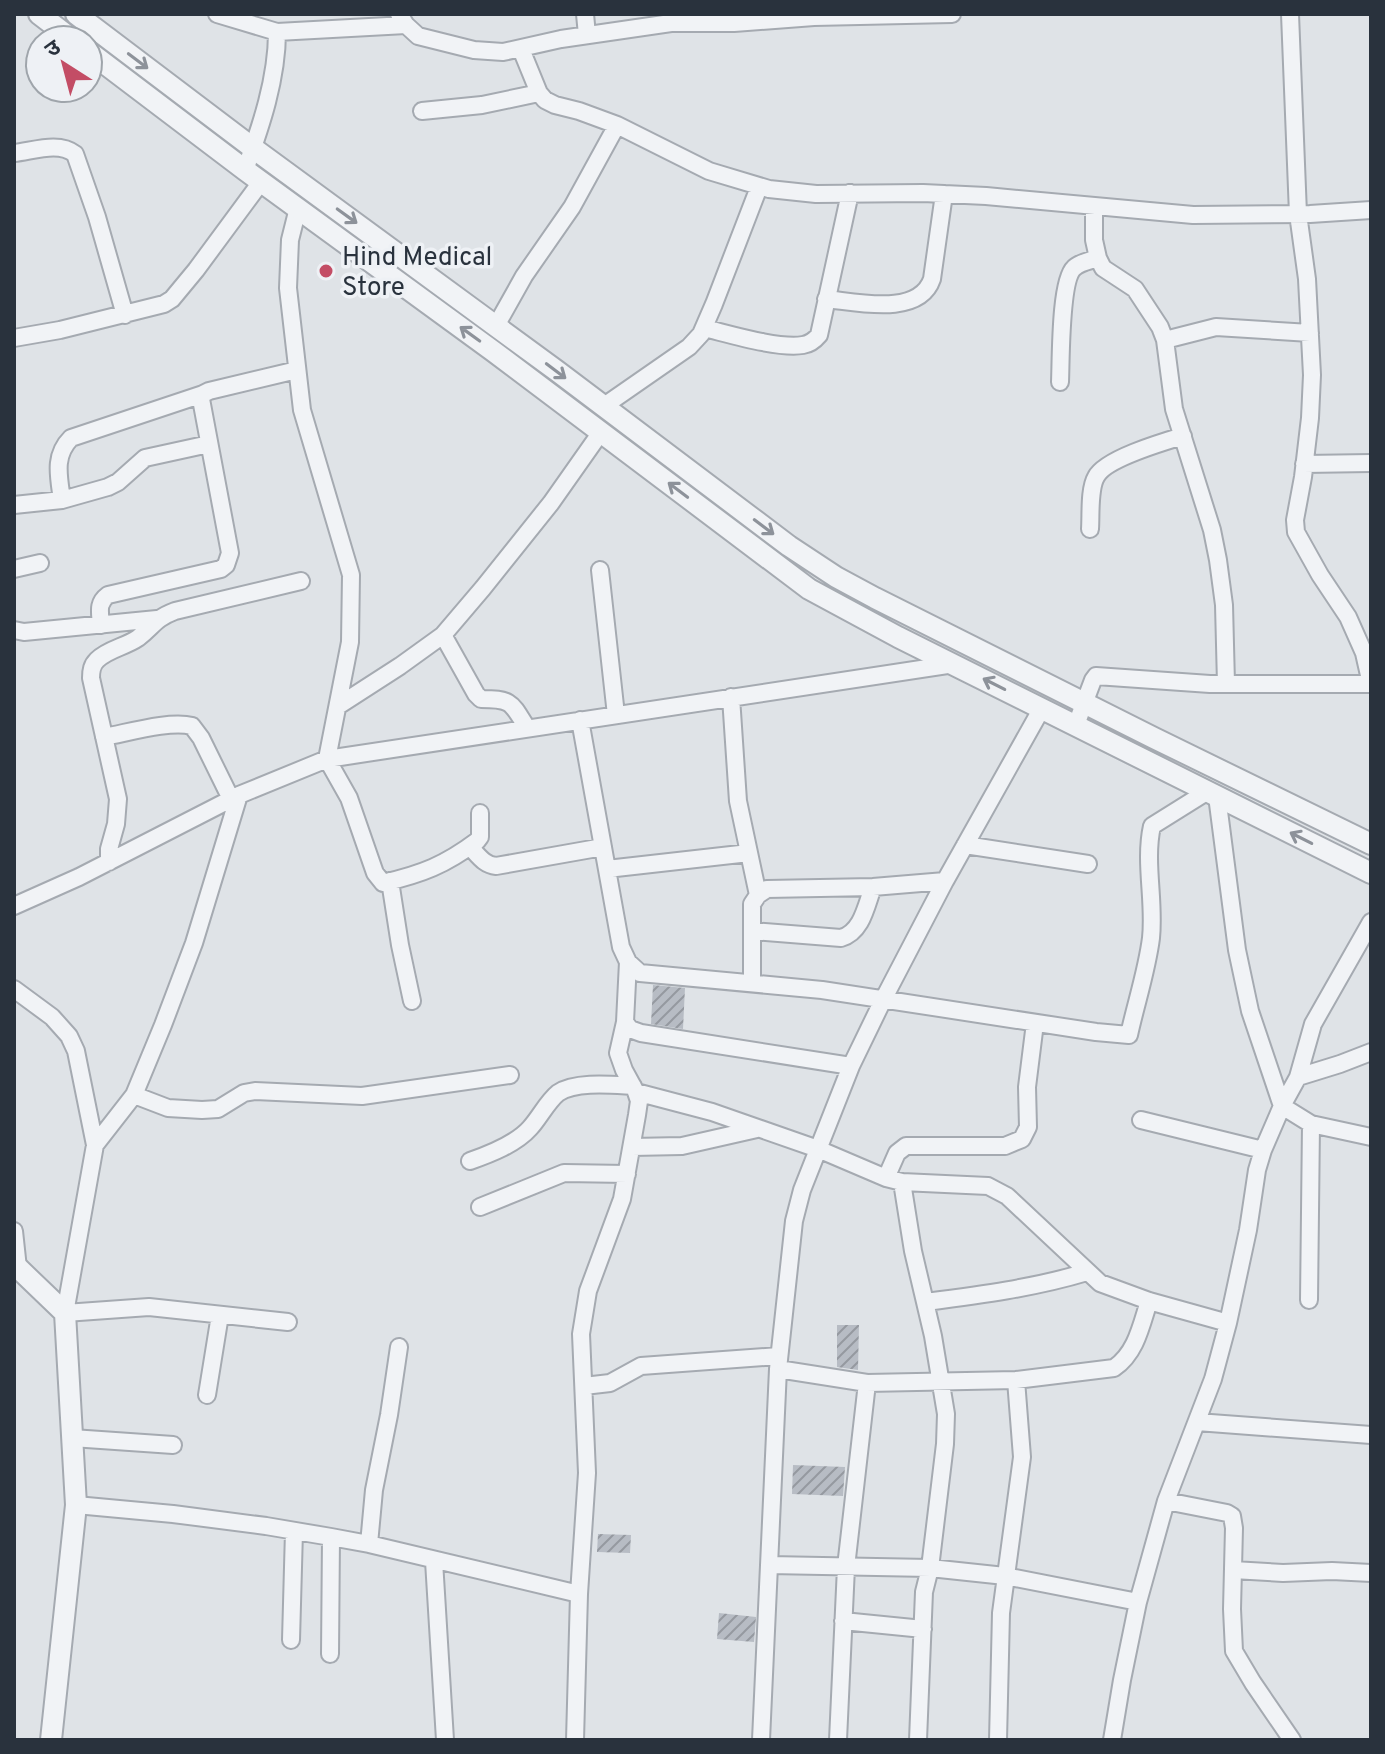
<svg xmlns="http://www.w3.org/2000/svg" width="1385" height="1754" font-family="Overpass,'Noto Sans Devanagari',sans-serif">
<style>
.building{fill:url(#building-hatch)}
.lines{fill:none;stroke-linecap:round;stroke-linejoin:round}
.minor-casing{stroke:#a5aab1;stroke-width:20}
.tertiary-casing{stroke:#a5aab1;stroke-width:24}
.minor{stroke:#f1f3f6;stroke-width:16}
.tertiary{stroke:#f1f3f6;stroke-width:20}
.oneway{stroke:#8d929a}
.poi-dot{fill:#c34d65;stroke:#eef1f5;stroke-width:3}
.labels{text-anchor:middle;stroke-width:7;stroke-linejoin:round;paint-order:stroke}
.poi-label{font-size:26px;fill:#29323d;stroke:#eef1f5;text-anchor:start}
</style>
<defs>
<pattern id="building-hatch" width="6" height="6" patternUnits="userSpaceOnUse" patternTransform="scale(2)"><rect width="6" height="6" fill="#b7bcc4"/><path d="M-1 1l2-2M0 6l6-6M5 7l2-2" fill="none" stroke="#9599a0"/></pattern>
</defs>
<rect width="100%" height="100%" fill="#dfe3e7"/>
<path class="building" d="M 653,985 L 685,988 L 683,1029 L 651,1024 Z
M 837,1325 L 859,1325 L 858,1370 L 837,1367 Z
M 793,1465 L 845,1467 L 843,1496 L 792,1494 Z
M 598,1534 L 631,1535 L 630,1553 L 597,1552 Z
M 719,1613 L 756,1617 L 754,1642 L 717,1639 Z"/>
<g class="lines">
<g class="minor-casing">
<path id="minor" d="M 217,14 L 277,32 L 406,25
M 399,14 L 406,25 L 418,36 L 474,50 L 503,52 L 561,39 L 671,23 L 734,23 L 814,17 L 952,14
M 585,14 L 587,35
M 1290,14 L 1298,214 L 1307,279 L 1312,375 L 1310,418 L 1303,477 L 1295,520 L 1296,532 L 1320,575 L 1348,617 L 1364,653 L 1371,684
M 521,49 L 539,93 L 545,100 L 555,105 L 579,111 L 617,125 L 709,171 L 769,189 L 816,194 L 923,193 L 986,196 L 1193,215 L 1310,214 L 1371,210
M 422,111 L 482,105 L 539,93
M 14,153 C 33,151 59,141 75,154 L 97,217 L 125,315
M 245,170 C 261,126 277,79 277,32
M 1094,207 L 1094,240 L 1098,258 L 1103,268 L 1135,289 L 1160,327 L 1165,340 L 1174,409 L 1212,530 L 1218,560 L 1224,605 L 1226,684
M 298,208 L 290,240 L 288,288 L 302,410 L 351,575 L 350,642 L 327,759 L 349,798 L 375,873 L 383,883 C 422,874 445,865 477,841 L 480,837 L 480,813
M 826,299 C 857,302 919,317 932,279 L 944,194
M 496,326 L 524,276 L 572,207 L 617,125
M 704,328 C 729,334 778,349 803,345 C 810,344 814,341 819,335 L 850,193
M 14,338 L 60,330 L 164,304 L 172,299 L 196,270 L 261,182
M 1165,340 L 1216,327 L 1310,333
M 1060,382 C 1061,360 1060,281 1074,268 C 1080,262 1090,261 1098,258
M 604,406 L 689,347 L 701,334 L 714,304 L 759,187
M 1304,464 L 1371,463
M 62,500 C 59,477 53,456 71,438 L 203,394
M 14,505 L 62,500 L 108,487 L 118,482 L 145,458 L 209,444
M 1090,529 C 1091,515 1089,489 1096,477 C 1105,459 1163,442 1183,436
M 14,569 L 40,563
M 600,570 L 616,715
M 101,625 C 100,612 97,603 108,595 L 221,569 L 226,565 L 230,553 L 201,399 L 203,394 L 209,391 L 297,370
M 14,630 L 24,632 L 157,619
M 443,635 L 476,694 L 481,699 C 512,699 511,702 527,728
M 731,697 L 738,801 L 758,895
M 338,706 L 400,666 L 443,635 L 483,588 L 551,503 L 601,432
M 580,720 L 621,947 L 628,962 L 640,973 L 822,990 L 1096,1032 L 1129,1035 C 1136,1003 1147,970 1151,938 C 1155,901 1144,862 1152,826 L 1208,791
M 1076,725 L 1093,680 L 1096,676 L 1210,684 L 1371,684
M 104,737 C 127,733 170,720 192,726 L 201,738 L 231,799
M 239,795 L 194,943 L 163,1025 L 134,1095 L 95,1145 L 65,1313 L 149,1307 L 288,1322
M 1217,796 L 1237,950 L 1250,1011 L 1282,1106 L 1311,1124 L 1371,1137
M 965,845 L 1088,864
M 470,847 C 478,855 484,865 496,866 L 603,847
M 109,862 L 109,849 L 116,824 L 118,799 L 91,678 C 91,670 92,665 97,660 C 108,649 125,647 138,638 C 154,626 154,619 175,611 L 301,581
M 607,869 L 749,853
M 390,881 L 400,945 L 412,1001
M 14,906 L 79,877 L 239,795 L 327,759 L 954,664
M 752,931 L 841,938 C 862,932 866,906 873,887
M 628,962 L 625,1022 L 630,1029 L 641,1033 L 851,1066
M 752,982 L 752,904 L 758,895 L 767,889 L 873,887 L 945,881
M 14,989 L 52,1017 L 69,1036 L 76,1051 L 95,1145
M 1298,1077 L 1340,1064 L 1371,1052
M 636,1092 L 712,1112 L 818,1149 L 886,1178 L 902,1182 L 988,1186 L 1007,1196 L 1100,1283 L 1149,1301 L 1228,1323 L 1213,1379 L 1166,1501 L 1138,1602 L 1122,1680 L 1112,1740
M 134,1095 L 168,1108 L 202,1110 L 218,1109 L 244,1093 L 255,1091 L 362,1096 L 510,1075
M 1141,1120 L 1263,1150
M 632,1147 L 682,1146 L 757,1129
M 470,1161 C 490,1154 516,1144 530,1128 C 540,1117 547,1102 558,1093 C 576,1081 613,1085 633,1086
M 886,1178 L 897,1153 L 906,1146 L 1005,1146 L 1022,1139 L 1028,1127 L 1027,1087 L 1035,1023
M 902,1182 L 913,1251 L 933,1336 L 946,1414 L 945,1444 L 930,1568 L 924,1592 L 918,1740
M 480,1207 L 564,1173 L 627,1174
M 14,1231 L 18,1268
M 1309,1300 L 1311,1124
M 926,1302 C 980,1295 1034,1288 1087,1272
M 1228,1323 L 1248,1230 L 1257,1170 L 1263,1150 L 1282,1106 L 1298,1077 L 1313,1024 L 1371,922
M 778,1369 L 867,1383 L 1016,1380 L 1114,1368 C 1136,1353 1141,1326 1149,1301
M 584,1386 L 610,1383 L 641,1366 L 779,1356
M 207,1395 L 220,1315
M 1197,1422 L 1371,1435
M 72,1438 L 173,1445
M 1166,1501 L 1227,1513 L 1232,1516 L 1234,1528 L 1232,1609 L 1234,1651 L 1253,1683 L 1292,1740
M 76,1505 L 173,1514 L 266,1526 L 331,1537 L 369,1544 L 579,1594
M 369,1544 L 374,1490 L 389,1415 L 399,1347
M 434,1561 L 445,1740
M 769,1565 L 930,1568 L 1005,1576 L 1138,1602
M 1233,1570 L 1283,1573 L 1332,1571 L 1371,1573
M 843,1621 L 923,1629
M 291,1640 L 294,1531
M 330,1654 L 331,1537
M 575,1740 L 579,1594 L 587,1473 L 581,1334 L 588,1291 L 622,1199 L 637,1115 L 639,1101 L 636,1092 L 624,1070 L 618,1053 L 625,1022
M 761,1740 L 778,1369 L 794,1221 L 802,1190 L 851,1066 L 883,1000 L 945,881 L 1042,708
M 838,1740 L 846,1567 L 867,1383
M 998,1740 L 1001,1613 L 1022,1457 L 1016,1380"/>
</g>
<g class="tertiary-casing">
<path id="tertiary" d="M 39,14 L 73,40
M 76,14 L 253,148 L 557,371 L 789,546 L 836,577 L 875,598 L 1154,738 L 1371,844
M 88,51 L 245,170 L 493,351 L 809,589 L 898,637 L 1371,873
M 14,1264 L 65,1313 L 76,1505 L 51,1740"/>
</g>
<use href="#minor" class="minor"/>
<use href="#tertiary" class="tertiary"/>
</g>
<defs><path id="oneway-shaft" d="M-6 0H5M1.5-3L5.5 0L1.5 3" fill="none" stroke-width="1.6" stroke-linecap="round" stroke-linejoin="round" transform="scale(2)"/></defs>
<g class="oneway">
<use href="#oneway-shaft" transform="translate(138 61) rotate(37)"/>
<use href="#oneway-shaft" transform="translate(347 216) rotate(36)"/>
<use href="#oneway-shaft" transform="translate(470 334) rotate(-144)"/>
<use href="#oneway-shaft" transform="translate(556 371) rotate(37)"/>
<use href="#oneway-shaft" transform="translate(678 490) rotate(-143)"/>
<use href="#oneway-shaft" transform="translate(764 527) rotate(37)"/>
<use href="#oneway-shaft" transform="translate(994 684) rotate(-153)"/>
<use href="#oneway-shaft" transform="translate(1301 838) rotate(-153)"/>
</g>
<circle class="poi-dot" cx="326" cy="271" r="8"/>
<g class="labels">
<g class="poi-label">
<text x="342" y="265">Hind Medical<tspan x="342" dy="30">Store</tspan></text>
</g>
</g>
<rect width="1385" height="1754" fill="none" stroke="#29323d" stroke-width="32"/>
<g transform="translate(64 64) rotate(324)"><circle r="38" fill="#eef1f5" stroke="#9fa5ab" stroke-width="2"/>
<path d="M0-6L14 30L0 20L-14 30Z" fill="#c34d65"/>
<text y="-12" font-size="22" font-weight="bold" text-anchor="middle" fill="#29323d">उ</text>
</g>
</svg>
